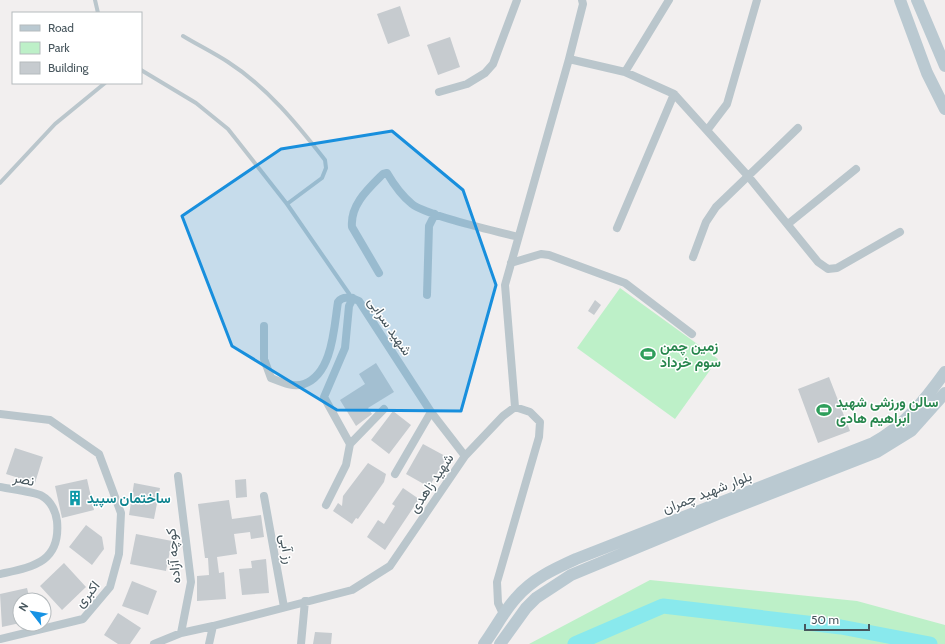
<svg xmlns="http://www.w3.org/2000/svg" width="945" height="644" font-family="Cabin,Vazirmatn,sans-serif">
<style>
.green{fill:#bdf0c8}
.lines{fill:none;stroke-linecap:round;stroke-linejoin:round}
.river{stroke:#89e9ed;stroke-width:15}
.building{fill:#c6cbcf}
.service{stroke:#bac6cc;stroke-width:4}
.minor{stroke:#bac6cc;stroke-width:8}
.secondary{stroke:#bac9d1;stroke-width:12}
.marked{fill:#188fdd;fill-opacity:0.2;stroke:#188fdd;stroke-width:3;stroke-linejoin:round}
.labels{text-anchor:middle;stroke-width:3;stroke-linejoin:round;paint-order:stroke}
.street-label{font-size:14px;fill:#47565d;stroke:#fff}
.leisure-label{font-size:14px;font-weight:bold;fill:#27864d;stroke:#fff;text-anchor:start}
.culture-label{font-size:14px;font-weight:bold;fill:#0d838f;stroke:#fff;text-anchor:start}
</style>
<rect width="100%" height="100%" fill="#f2efef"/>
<path class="green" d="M 620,288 L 718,359 L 675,419 L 577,348 Z
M 650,580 L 857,601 L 945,625 L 945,644 L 529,644 Z"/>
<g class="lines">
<path class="river" d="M 575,644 L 663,606 L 841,627 L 930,644"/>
</g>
<path class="building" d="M 400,6 L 410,36 L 388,44 L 377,14 Z
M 450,37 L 460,67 L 438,75 L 427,45 Z
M 595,300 L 601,305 L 594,315 L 588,311 Z
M 376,363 L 394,392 L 368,408 L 372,414 L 356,426 L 340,400 L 365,384 L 359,374 Z
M 829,377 L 850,431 L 818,443 L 798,389 Z
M 393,411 L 411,425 L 389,454 L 371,440 Z
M 423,444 L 447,457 L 429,487 L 406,474 Z
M 15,448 L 43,457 L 35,483 L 6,474 Z
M 368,463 L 386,474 L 384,482 L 358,519 L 356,518 L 352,524 L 333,511 L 338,503 L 342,506 L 343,496 Z
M 87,479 L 94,510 L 62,518 L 55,486 Z
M 246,479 L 247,497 L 236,498 L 235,480 Z
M 134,483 L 160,488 L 154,519 L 129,515 Z
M 403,488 L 419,499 L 385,550 L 367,537 L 378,520 L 384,524 L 395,506 L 392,504 Z
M 229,500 L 232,519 L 261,515 L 264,537 L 251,539 L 250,532 L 234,534 L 237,554 L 217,557 L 219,573 L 224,572 L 226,599 L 197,601 L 197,576 L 209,575 L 208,558 L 205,558 L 198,504 Z
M 86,525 L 102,537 L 104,549 L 92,565 L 69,547 Z
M 136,534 L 172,541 L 166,571 L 130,564 Z
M 266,559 L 269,593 L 242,595 L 239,569 L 252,568 L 251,561 Z
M 64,563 L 86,587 L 62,610 L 40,586 Z
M 132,581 L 157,591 L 148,615 L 122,606 Z
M 27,588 L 30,600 L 20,600 L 20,623 L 2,627 L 0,594 Z
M 118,613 L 141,628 L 130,644 L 118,644 L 104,635 Z
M 315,632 L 332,633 L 331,644 L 313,644 Z"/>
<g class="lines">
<path class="service" d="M 95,0 L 98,13
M 183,36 C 198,45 214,53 228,62 C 267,87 297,124 325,160 L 326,168 L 322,178 L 287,204
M 141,70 L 196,103 L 228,129 L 287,204 L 352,298
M 0,183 L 55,124 L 105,83"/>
<path class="minor" d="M 569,59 L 625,72 L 674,94 L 748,176 L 818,262 L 828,269 L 837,268 L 900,232
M 625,72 L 669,0
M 439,92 L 467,84 L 485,73 L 493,64 L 517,0
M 708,129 L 727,104 L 757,0
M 788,224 L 856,169
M 617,228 L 674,94
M 693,257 L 706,222 L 716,207 L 798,128
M 511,263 L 541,254 L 549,255 L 625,283 L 692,334
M 379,273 L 352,227 C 350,205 368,189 383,174 L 387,173 C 394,185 402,196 412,204 C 427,216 496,231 518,237
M 427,295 L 429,226 L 435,214
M 264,326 L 264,359 L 271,378 C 281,382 293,388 304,384 C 333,374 334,326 338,302 C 343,295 353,298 359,301 L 431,412 L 465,456
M 515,407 L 505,285 L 569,59 L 583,4 L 582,0
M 0,414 L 50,420 L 99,454 L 121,513 L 119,554 L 110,587 L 83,619 L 0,639
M 350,444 L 384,409
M 395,474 L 431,412
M 178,476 L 191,582 L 181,633
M 0,487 C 10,489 35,492 42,496 C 51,501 56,512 57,521 C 61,563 32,567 0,574
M 264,496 L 284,607
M 326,505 L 346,465 L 350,444 L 324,397 L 345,348 L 349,306 L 353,298
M 154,644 L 181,633 L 213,626 L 352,590 L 390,566 L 465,456 L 503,416 L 515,407 L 530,412 L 540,422 L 539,437 L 497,582 L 498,603 L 504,616
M 209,644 L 213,626
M 301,644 L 305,601"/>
<path class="secondary" d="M 900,0 L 927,73 L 945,109
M 917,0 L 945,66
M 484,644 C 495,629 504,611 516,598 C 532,579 554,569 576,559 L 873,443 C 904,426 925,400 945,372
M 500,644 L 526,608 L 536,598 L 571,575 L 718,514 L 877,452 L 911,431 L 945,393"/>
</g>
<path class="marked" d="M 392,131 L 463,190 L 496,285 L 461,411 L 337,410 L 232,346 L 182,216 L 281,149 Z"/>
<defs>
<g id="stadium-bare" transform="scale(1.2)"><path d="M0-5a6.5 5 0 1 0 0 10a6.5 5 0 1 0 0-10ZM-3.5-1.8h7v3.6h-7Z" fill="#2e9e5b" stroke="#fff" stroke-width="2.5" paint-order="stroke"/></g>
<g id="building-bare" transform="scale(1.2)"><path d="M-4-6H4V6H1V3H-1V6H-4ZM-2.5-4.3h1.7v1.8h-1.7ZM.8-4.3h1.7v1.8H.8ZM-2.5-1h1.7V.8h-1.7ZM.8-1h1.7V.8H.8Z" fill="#0f9aa8" stroke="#fff" stroke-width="2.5" paint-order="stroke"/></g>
</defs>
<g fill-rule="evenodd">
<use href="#stadium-bare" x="648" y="354"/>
<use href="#stadium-bare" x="824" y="410"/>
<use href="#building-bare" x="75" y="498"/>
</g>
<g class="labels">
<g class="street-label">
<text transform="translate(390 326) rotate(56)" y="5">شهید سرابی</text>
<text transform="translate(24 479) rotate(12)" y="5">نصر</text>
<text transform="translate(431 483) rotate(-56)" y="5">شهید زاهدی</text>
<text transform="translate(707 492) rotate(-21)" y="5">بلوار شهید چمران</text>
<text transform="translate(287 549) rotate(80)" y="5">رز آبی</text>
<text transform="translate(173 556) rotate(-95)" y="5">کوچه آزاده</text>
<text transform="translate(87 594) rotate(-50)" y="5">اکبری</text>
</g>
<g class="leisure-label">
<text x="660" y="351">زمین چمن<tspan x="660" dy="16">سوم خرداد</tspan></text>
<text x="836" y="407">سالن ورزشی شهید<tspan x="836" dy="16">ابراهیم هادی</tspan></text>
</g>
<g class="culture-label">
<text x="87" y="503">ساختمان سپید</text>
</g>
</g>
<rect x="12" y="12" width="130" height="72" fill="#ffffff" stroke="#b5bbbe"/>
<rect x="20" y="25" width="20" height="6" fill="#bac9d1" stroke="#b5bbbe"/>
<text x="48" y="32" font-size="12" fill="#47565d">Road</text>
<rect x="20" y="42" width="20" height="12" fill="#bdf0c8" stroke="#b5bbbe"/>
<text x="48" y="52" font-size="12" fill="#47565d">Park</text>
<rect x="20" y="62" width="20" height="12" fill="#c6cbcf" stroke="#b5bbbe"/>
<text x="48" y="72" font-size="12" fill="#47565d">Building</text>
<g transform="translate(32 612) rotate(301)"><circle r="19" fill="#ffffff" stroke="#b5bbbe"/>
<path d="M0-3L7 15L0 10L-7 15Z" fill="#1692e4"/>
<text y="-6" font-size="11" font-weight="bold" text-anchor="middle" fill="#47565d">N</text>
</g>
<path d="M805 624v6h64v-6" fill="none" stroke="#47565d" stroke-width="2"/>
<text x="811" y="624" font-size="12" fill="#47565d" stroke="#ffffff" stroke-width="3" paint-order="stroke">50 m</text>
</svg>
